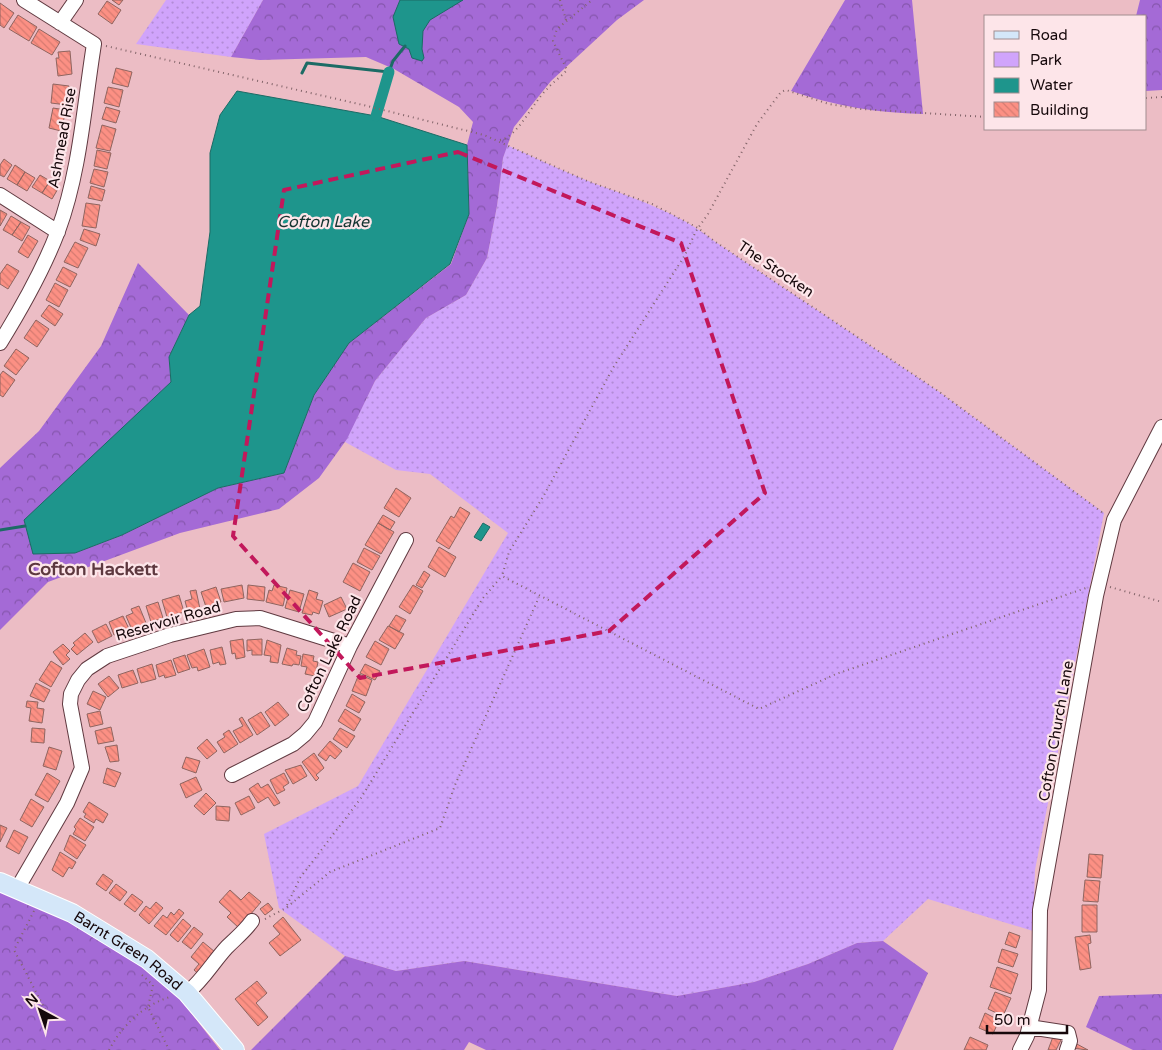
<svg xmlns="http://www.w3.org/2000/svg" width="1162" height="1050" font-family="'Varela Round',sans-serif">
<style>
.green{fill:url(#green-dots)}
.forest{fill:url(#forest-crowns)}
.water{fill:#1e958c;stroke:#1c6b65}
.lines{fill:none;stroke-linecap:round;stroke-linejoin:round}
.stream{stroke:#1c6b65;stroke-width:3}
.canal{stroke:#1e958c;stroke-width:11}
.building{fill:url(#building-back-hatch);stroke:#8f6560}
.minor-casing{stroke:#603a41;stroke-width:16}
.major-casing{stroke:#fff;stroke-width:20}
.path{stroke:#826469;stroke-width:2;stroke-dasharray:1 4;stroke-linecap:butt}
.minor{stroke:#fff;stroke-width:14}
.major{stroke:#d4e7f9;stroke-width:18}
.marked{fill:none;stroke:#c2185b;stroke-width:4;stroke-dasharray:10 6;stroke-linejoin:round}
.labels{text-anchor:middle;stroke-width:4.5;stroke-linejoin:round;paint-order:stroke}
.street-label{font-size:15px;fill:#16080b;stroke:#fde5e9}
.water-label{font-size:16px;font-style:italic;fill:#133431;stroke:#fde5e9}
.quarter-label{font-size:18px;font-weight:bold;fill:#5d383f;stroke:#fde5e9}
</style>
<defs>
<pattern id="green-dots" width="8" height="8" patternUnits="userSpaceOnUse" patternTransform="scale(1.25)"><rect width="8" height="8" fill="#d0a4fb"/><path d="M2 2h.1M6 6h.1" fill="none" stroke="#b28cd6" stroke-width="1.8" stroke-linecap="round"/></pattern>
<pattern id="forest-crowns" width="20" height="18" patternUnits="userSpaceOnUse" patternTransform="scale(1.25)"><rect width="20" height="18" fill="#a46ad6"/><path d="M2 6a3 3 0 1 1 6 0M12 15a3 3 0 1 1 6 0" fill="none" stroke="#8555ac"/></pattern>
<pattern id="building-back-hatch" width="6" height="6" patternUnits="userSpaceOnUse" patternTransform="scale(1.25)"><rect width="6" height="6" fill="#fc9084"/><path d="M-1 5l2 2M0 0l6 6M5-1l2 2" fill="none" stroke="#d77b71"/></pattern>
</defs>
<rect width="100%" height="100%" fill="#ecbdc5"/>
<path class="green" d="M 166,0 L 263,0 L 231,57 L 136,44 Z
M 507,145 C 534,157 560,170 588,181 C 632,198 677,211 714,241 L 938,391 L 1104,513 L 1035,870 L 1033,931 L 928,899 L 883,941 L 857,943 L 808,964 L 754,982 L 677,996 L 464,961 L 396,971 L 345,956 L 279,908 L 264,834 L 358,786 L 508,533 L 430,474 L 396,470 L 345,442 L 375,381 L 426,318 L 466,295 L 487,258 L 497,206 L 503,158 Z"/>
<path class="forest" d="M 263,0 L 644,0 L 617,20 L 551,81 L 514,127 L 503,158 L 497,206 L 487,258 L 466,295 L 426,318 L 375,381 L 347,439 L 319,478 L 279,509 L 180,533 L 48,582 L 0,630 L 0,468 L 39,431 L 101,346 L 138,263 L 189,315 L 169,357 L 171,382 L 143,411 L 75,553 L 122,535 L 218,488 L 284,473 L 314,395 L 349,343 L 451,264 L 469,214 L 467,145 L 473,122 L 459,107 L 394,69 L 366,57 L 260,60 L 231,57 Z
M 845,0 L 912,0 L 923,114 C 876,113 835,106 791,91 Z
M 1140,0 L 1162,0 L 1162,90 L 1146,91 L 1146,16 L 1136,16 Z
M 0,887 L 71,917 L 144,965 L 177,995 L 220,1050 L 0,1050 Z
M 883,941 L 928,973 L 893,1050 L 486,1050 L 469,1042 L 464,1050 L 251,1050 L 345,956 L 396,971 L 464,961 L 677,996 L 754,982 L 808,964 L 857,943 Z
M 1162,994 L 1162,1050 L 1133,1050 L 1086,1027 L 1099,996 Z"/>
<path class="water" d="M 400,0 L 463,0 L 430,20 L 423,31 L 422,49 L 424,58 L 422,61 L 412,58 L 409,49 L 399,44 L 393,17 Z
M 237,91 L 376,116 L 467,145 L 469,214 L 450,264 L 349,343 L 314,395 L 284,473 L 218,488 L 122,535 L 75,553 L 33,554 L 24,520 L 171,382 L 169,357 L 189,315 L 200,306 L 210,232 L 210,153 L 220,115 Z
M 483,523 L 490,527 L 481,541 L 474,537 Z"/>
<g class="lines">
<path class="stream" d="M 302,73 L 307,63 L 389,72 L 393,61 L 405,46
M 0,530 L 25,526"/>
<path class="canal" d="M 376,116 L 389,72"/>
</g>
<path class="building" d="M 112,0 L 123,0 L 119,5 Z
M 107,1 L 121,10 L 112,24 L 98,14 Z
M 0,3 L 14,13 L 4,28 L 0,25 Z
M 18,15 L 37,27 L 29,41 L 9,29 Z
M 39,29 L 60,42 L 52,55 L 31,43 Z
M 70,51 L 72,74 L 58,76 L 56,58 L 59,58 L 58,52 Z
M 116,68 L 132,72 L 128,87 L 112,83 Z
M 53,84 L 69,86 L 67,105 L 51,103 Z
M 108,87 L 123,90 L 119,107 L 104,103 Z
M 106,107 L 120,111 L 116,123 L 102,119 Z
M 53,108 L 66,110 L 61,131 L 49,128 Z
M 102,125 L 116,129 L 110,151 L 96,148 Z
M 97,150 L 111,153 L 107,169 L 94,166 Z
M 4,159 L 12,165 L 4,177 L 0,175 L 0,165 Z
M 15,165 L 25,172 L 17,185 L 7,179 Z
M 94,169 L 108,172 L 104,187 L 90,183 Z
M 25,172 L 35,178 L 27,191 L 17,185 Z
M 40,175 L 50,181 L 42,193 L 32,187 Z
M 50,181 L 59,187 L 52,199 L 42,193 Z
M 91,186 L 105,190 L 102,201 L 88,198 Z
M 86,203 L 100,205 L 96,228 L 82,226 Z
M 0,210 L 7,214 L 0,226 Z
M 11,216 L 21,222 L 12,235 L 3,230 Z
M 21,222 L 30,227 L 22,241 L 12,235 Z
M 84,229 L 100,234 L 96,246 L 80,240 Z
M 28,235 L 38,241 L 28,258 L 18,252 Z
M 75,242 L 88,248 L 78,268 L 64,262 Z
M 7,264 L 19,271 L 8,289 L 0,284 L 0,274 Z
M 63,267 L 77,274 L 70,287 L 56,280 Z
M 55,283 L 68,290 L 59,307 L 46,300 Z
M 49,305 L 63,314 L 55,326 L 41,316 Z
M 36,320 L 49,329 L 37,347 L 24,338 Z
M 16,349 L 29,358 L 16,375 L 4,366 Z
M 3,371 L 15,380 L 3,397 L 0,395 L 0,375 Z
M 396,488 L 411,498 L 399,517 L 384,508 Z
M 460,507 L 470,513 L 449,549 L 436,541 L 451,516 L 454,518 Z
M 383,515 L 395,522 L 390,530 L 378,523 Z
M 378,523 L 394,532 L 381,554 L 365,545 Z
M 439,547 L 456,557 L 445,577 L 428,567 Z
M 364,548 L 380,556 L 372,570 L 357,562 Z
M 353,563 L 370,572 L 360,591 L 343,582 Z
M 424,571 L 430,575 L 422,588 L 416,585 Z
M 242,585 L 244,598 L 224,602 L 221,589 Z
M 248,585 L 265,587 L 264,601 L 247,599 Z
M 274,585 L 287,588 L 283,606 L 266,602 L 269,590 L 272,591 Z
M 413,585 L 423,591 L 410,614 L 399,607 Z
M 216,587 L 221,602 L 206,607 L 201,592 Z
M 196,590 L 200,609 L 188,612 L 185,601 L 192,599 L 190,591 Z
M 290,590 L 304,594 L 299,612 L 285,608 Z
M 309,590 L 318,593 L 316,599 L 323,601 L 319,614 L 313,612 L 312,615 L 302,613 Z
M 179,595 L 184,612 L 167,617 L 162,600 Z
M 341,597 L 347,609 L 329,617 L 324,605 Z
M 158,602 L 163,618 L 151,622 L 146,606 Z
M 139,606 L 146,623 L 132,630 L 126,616 L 133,613 L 131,609 Z
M 396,615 L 406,620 L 399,632 L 389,626 Z
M 123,616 L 129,629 L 114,635 L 109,622 Z
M 106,624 L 112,636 L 98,643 L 92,631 Z
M 388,626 L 404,634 L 395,649 L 379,640 Z
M 85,633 L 93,642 L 77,655 L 71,649 L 75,645 L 73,643 Z
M 243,639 L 245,657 L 236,659 L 235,653 L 232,654 L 230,641 Z
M 262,639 L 262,655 L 252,655 L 252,650 L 247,651 L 247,640 Z
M 267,640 L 281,645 L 278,663 L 270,662 L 271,656 L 264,655 Z
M 375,641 L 389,649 L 381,665 L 366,657 Z
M 63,644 L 70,651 L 66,655 L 70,659 L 63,665 L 53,652 Z
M 222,647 L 226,664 L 220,665 L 219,662 L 213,664 L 210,650 Z
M 287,648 L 297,651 L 296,655 L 301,656 L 299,665 L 293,664 L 292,666 L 282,664 Z
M 204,649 L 210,667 L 198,671 L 197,667 L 192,668 L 187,655 Z
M 303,654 L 314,656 L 313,661 L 318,662 L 315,676 L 305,674 L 307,667 L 301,666 Z
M 185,655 L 190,669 L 178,673 L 173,659 Z
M 171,660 L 176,675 L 165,678 L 164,675 L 159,677 L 156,665 Z
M 51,661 L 62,668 L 51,687 L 39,680 Z
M 152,664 L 156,679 L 141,683 L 137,669 Z
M 365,664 L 380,671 L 375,680 L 360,673 Z
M 133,670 L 138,683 L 122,688 L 118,675 Z
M 359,674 L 372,680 L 366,696 L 352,691 Z
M 109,676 L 119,688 L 108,697 L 98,684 Z
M 36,683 L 50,690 L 44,702 L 30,696 Z
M 93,691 L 106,697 L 100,710 L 87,704 Z
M 352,694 L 365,702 L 359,713 L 346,706 Z
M 27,701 L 38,702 L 37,708 L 44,709 L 42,723 L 29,721 L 31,708 L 26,707 Z
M 278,702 L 289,715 L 275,726 L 265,712 Z
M 345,709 L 361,719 L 354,731 L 338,721 Z
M 100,711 L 103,724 L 90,727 L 87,714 Z
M 261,712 L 270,726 L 257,735 L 248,720 Z
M 242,717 L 253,735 L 240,743 L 233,731 L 243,726 L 239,719 Z
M 111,727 L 114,741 L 98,744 L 95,731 Z
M 32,728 L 45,729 L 44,743 L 31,742 Z
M 340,728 L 355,736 L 347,748 L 333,739 Z
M 229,730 L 238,744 L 224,753 L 217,742 L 225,737 L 223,734 Z
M 207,739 L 217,751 L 207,759 L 197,748 Z
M 330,741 L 342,751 L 335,759 L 330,755 L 326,761 L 318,755 Z
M 117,745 L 119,761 L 110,762 L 105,747 Z
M 49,747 L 62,751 L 56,770 L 43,766 Z
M 314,753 L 324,768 L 316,775 L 319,778 L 316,781 L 302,762 Z
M 186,757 L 200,761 L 196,773 L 182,768 Z
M 301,765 L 307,776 L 293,784 L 285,770 Z
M 107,768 L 121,773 L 115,787 L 103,783 Z
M 47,773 L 60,781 L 48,802 L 35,795 Z
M 284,773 L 289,783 L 283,787 L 285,790 L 277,794 L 270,780 Z
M 196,777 L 202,790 L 186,798 L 180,784 Z
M 258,783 L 261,788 L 268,784 L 280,803 L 274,806 L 268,797 L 258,803 L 249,789 Z
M 206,793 L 216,803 L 204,815 L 194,806 Z
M 249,796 L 255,808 L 241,815 L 235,803 Z
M 31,799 L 44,807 L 32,827 L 20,820 Z
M 89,802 L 108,814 L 103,823 L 96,819 L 94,823 L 84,817 L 86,814 L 83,812 Z
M 216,806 L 230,807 L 229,821 L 216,820 Z
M 80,818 L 94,827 L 85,841 L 73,834 L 76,829 L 74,827 Z
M 0,825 L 7,828 L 0,842 Z
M 14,830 L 28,837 L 19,854 L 6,847 Z
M 70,835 L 86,845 L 77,859 L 64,850 Z
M 60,852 L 76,862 L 72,869 L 69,867 L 63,877 L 52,870 Z
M 1089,854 L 1103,855 L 1101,878 L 1087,877 Z
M 103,874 L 113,881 L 106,891 L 96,884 Z
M 1085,880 L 1100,881 L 1098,902 L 1083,901 Z
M 116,884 L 127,892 L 120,901 L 109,893 Z
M 230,890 L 241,900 L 249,892 L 261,902 L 239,928 L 227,917 L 231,913 L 219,902 Z
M 132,894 L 143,902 L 135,912 L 124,904 Z
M 156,902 L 163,908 L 149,924 L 139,915 L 146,906 L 150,909 Z
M 268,903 L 273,909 L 265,915 L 260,909 Z
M 1082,905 L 1097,905 L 1097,932 L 1082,932 Z
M 179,909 L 184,913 L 166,935 L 154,926 L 163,915 L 167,918 L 171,912 L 174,915 Z
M 283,917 L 301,940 L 280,956 L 269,943 L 280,934 L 273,926 Z
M 183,919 L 191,926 L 178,942 L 170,935 Z
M 194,927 L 203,934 L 191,949 L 182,942 Z
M 1009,932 L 1020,936 L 1016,948 L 1005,944 Z
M 1090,935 L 1091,943 L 1088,944 L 1091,968 L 1080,970 L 1075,937 Z
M 203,942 L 215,952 L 200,975 L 194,970 L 199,964 L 191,957 Z
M 1002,949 L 1018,954 L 1013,967 L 998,962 Z
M 997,967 L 1018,974 L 1011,994 L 990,987 Z
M 257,981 L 267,993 L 256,1003 L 268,1017 L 258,1026 L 235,999 Z
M 995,992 L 1011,998 L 1003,1016 L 988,1009 Z
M 985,1013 L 999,1020 L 993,1034 L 979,1028 Z
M 1054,1034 L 1062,1038 L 1056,1050 L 1048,1050 Z
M 970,1037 L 988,1045 L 986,1050 L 964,1050 Z
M 1075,1043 L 1088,1050 L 1072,1048 Z"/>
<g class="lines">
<g class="minor-casing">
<path id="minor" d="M 60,23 L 76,0
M 0,195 L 58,232
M 0,343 C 21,309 44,268 58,231 C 80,172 84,106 94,44 L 24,0
M 232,775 L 293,744 L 305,734 L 315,722 L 350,646 L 406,540
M 17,889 L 67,803 L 82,768 L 70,704 L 71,694 L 78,680 L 87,669 L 107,656 L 170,635 L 236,619 L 260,618 L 350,646
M 187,993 C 204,979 213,962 227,947 C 236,938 245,931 252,921
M 1029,1027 L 1068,1033 L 1070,1041 L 1067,1050
M 1020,1050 L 1027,1036 L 1039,990 L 1040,910 L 1096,596 L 1114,520 L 1162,427"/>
</g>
<g class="major-casing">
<g id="major">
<path id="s1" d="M 0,882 L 72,913 L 147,959 L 187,993 L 235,1050"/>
</g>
</g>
<path class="path" d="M 560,0 L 566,20
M 106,46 L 363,105 L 484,135 L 587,181 L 652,204 L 698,228 L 714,241 L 938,391 L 1103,513
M 1146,98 L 1162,97
M 986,117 L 861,109 L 829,104 L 786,90 L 781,92 L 757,124 L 708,214 L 696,231 L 685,255 L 613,368 L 543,497 L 509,552 L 502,576 L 759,709 L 836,674 L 1086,588
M 500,140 C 518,137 533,102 547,89 C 553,82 561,77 567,70 L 553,41 L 557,29 L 592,0
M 1110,587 L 1162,602
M 287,905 L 300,878 L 361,798 L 483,598 L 502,576
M 34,911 L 14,950 L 48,1015
M 265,919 L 286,908 L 330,872 L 440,828 L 455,785 L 539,597
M 142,975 L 153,985 L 148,1007 L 169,1050
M 109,1050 C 122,1026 143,1005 170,997"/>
<use href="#minor" class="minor"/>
<use href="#major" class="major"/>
</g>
<path class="marked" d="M 458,152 L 681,243 L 765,493 L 609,631 L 360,678 L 233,536 L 284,190 Z"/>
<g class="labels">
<g class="street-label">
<text transform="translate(62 138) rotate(-80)" y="5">Ashmead Rise</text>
<text transform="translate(776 269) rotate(34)" y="5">The Stocken</text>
<text transform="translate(168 621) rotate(-16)" y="5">Reservoir Road</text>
<text transform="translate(329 654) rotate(-64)" y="5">Cofton Lake Road</text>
<text transform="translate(1056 731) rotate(-80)" y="5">Cofton Church Lane</text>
<text dy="5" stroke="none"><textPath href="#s1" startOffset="146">Barnt Green Road</textPath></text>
</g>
<g class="water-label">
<text x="323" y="227">Cofton Lake</text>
</g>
<g class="quarter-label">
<text x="93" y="575">Cofton Hackett</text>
</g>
</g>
<rect x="984" y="15" width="162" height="115" fill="#fde5e9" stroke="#a18d90"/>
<rect x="994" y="31" width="25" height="8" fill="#d4e7f9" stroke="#a18d90"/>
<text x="1030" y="40" font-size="15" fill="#16080b">Road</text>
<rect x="994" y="52" width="25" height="15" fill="#d0a4fb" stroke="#a18d90"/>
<text x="1030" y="65" font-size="15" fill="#16080b">Park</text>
<rect x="994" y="78" width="25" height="15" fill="#1e958c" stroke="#a18d90"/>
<text x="1030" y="90" font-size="15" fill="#16080b">Water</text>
<rect x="994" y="102" width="25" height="15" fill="url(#building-back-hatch)" stroke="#a18d90"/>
<text x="1030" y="115" font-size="15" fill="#16080b">Building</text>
<g transform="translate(40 1010) rotate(320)" stroke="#fde5e9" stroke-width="4" paint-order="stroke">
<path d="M0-4L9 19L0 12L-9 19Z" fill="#16080b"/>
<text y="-8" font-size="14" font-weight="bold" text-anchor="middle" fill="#16080b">N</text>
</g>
<path d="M987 1025v8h80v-8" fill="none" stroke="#16080b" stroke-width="2.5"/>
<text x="994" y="1025" font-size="15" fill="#16080b" stroke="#fde5e9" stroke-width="4" paint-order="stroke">50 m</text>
</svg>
